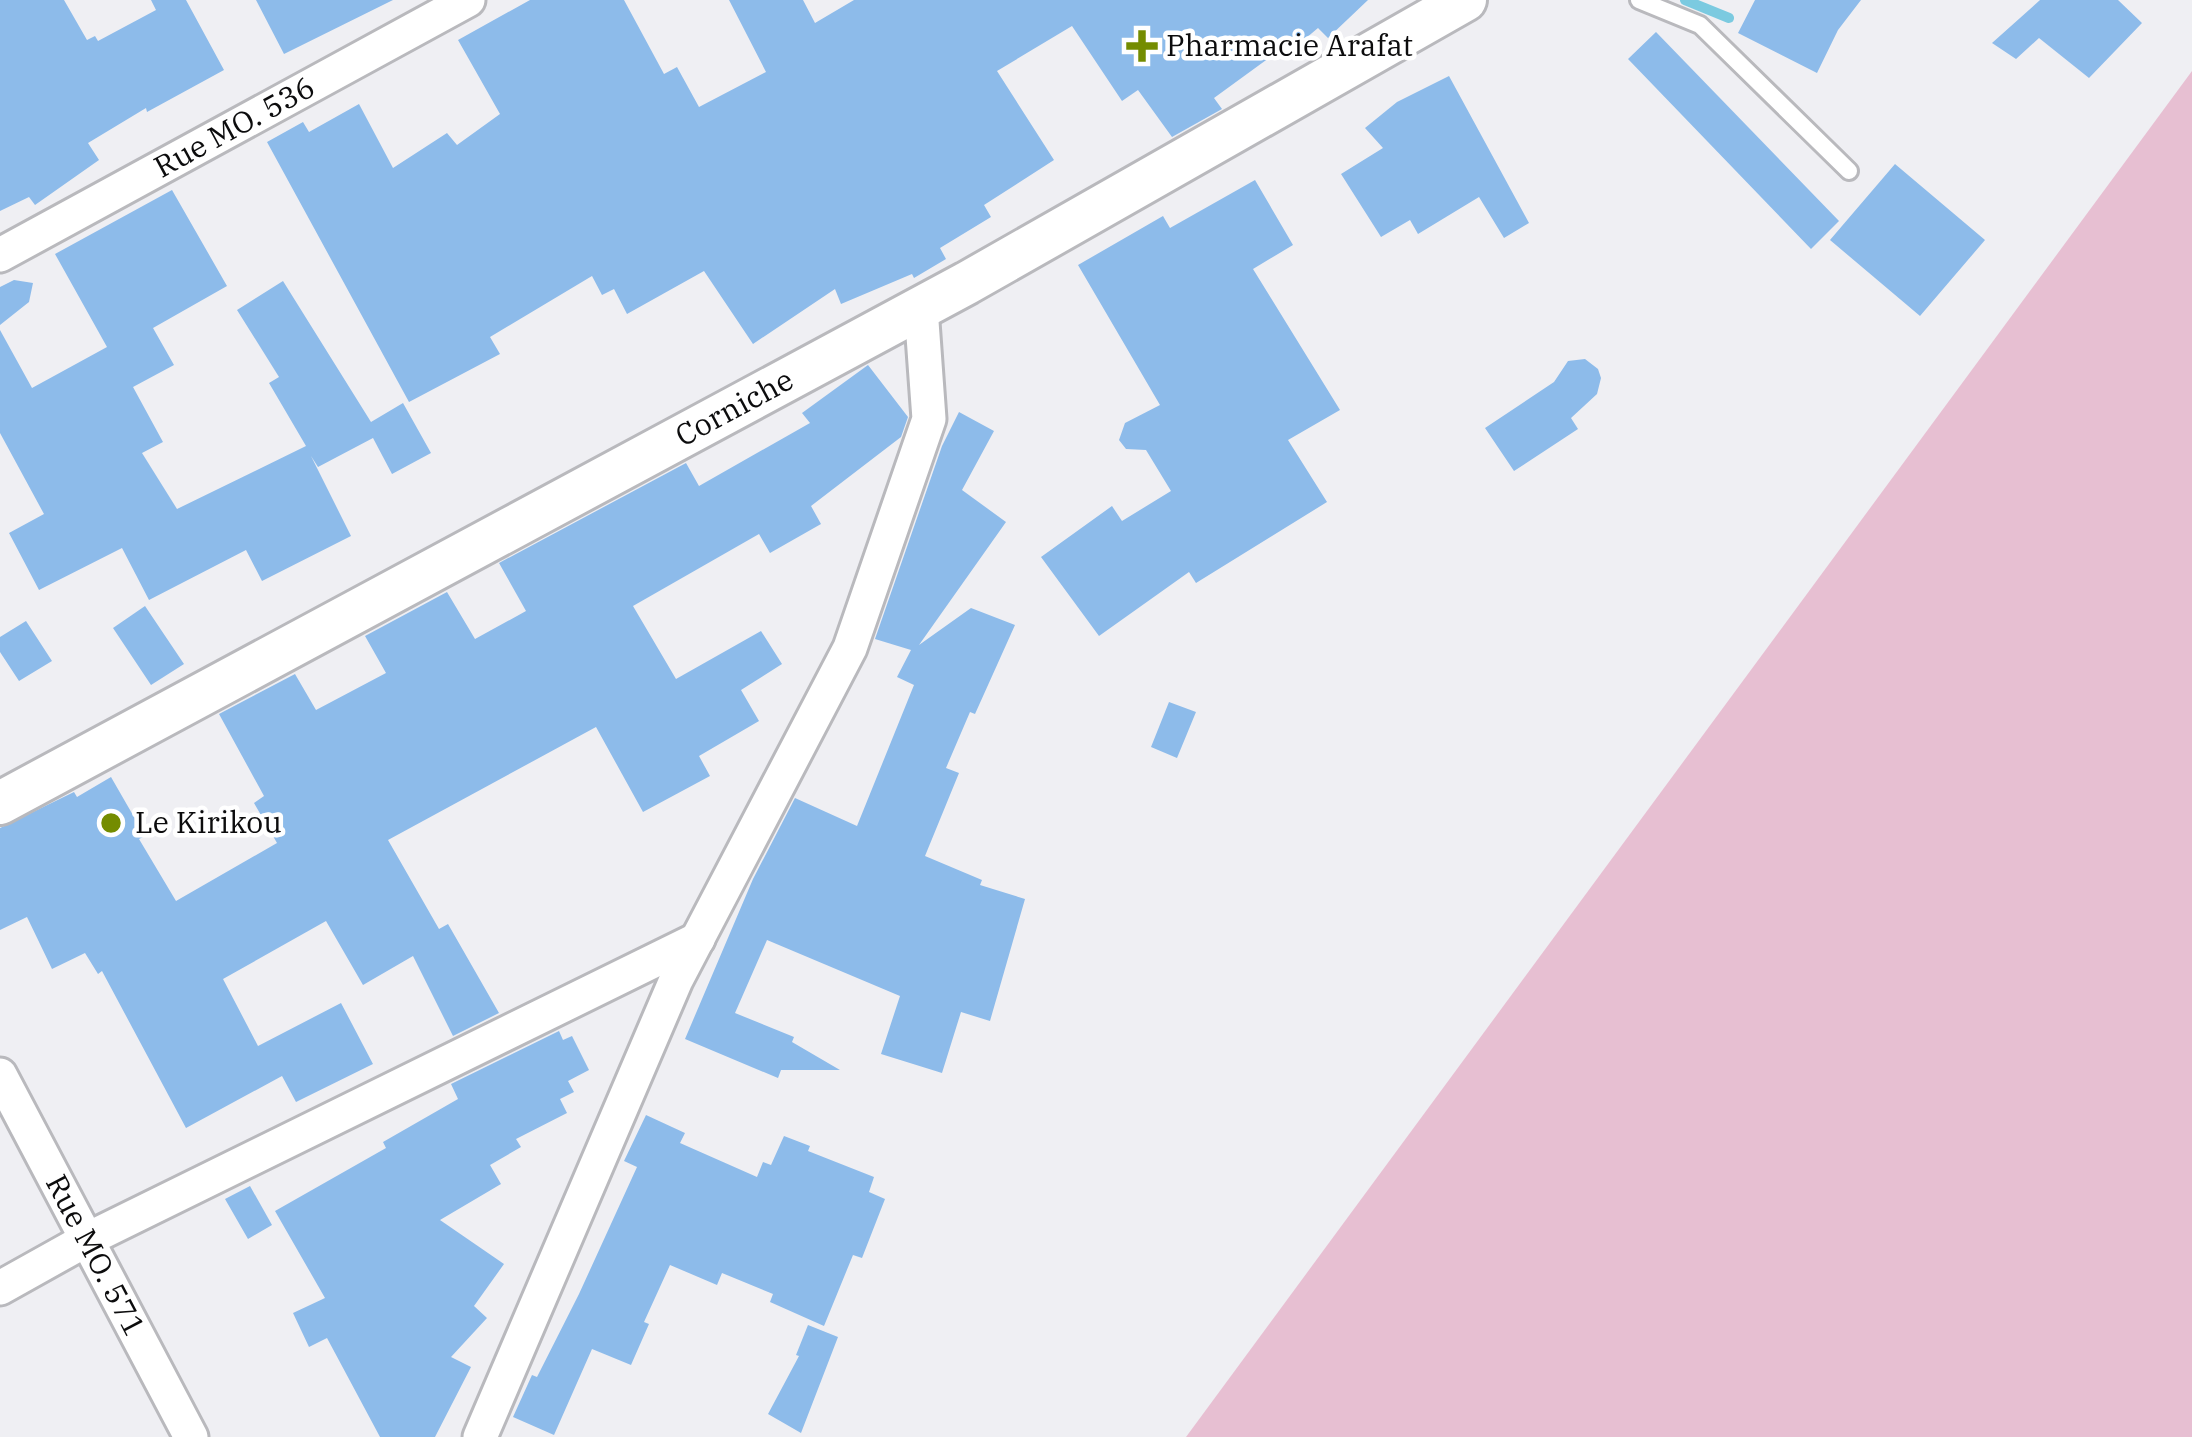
<svg xmlns="http://www.w3.org/2000/svg" width="2192" height="1437" font-family="'IBM Plex Serif',serif">
<style>
.green{fill:#e7bfd2}
.lines{fill:none;stroke-linecap:round;stroke-linejoin:round}
.stream{stroke:#7bcae0;stroke-width:10}
.building{fill:#8dbbea}
.service-casing{stroke:#b9b9bd;stroke-width:22}
.minor-casing{stroke:#b9b9bd;stroke-width:39}
.tertiary-casing{stroke:#b9b9bd;stroke-width:48}
.service{stroke:#fff;stroke-width:16}
.minor{stroke:#fff;stroke-width:33}
.tertiary{stroke:#fff;stroke-width:42}
.poi-dot{fill:#748c00;stroke:#fff;stroke-width:4.5}
.labels{text-anchor:middle;stroke-width:9;stroke-linejoin:round;paint-order:stroke}
.poi-label{font-size:30px;fill:#0c0c0d;stroke:#fff;text-anchor:start}
.street-label{font-size:30px;fill:#0c0c0d;stroke:#fff}
</style>
<rect width="100%" height="100%" fill="#efeff3"/>
<path class="green" d="M 2192,71 L 2192,1437 L 1186,1437 Z"/>
<g class="lines">
<path class="stream" d="M 1685,0 L 1729,18"/>
</g>
<path class="building" d="M 0,0 L 64,0 L 87,40 L 95,36 L 98,41 L 156,10 L 151,0 L 186,0 L 224,70 L 147,112 L 146,108 L 88,143 L 99,160 L 35,205 L 29,197 L 0,211 Z
M 256,0 L 393,0 L 284,54 Z
M 530,0 L 624,0 L 664,74 L 677,67 L 699,107 L 766,72 L 729,0 L 803,0 L 815,23 L 854,0 L 1368,0 L 1328,38 L 1318,28 L 1293,49 L 1288,44 L 1214,98 L 1222,109 L 1172,137 L 1138,90 L 1122,101 L 1072,26 L 997,71 L 1054,160 L 984,205 L 991,217 L 940,248 L 946,259 L 914,278 L 912,274 L 841,304 L 835,289 L 753,344 L 704,271 L 627,314 L 614,289 L 602,295 L 592,276 L 490,337 L 500,354 L 409,402 L 267,142 L 303,122 L 309,132 L 359,104 L 393,168 L 447,133 L 457,145 L 500,114 L 458,40 Z
M 1755,0 L 1861,0 L 1838,30 L 1817,73 L 1738,33 Z
M 2040,0 L 2118,0 L 2142,23 L 2089,78 L 2039,38 L 2016,59 L 1992,43 Z
M 1656,32 L 1839,221 L 1811,249 L 1628,59 Z
M 1449,76 L 1529,223 L 1504,238 L 1479,197 L 1418,234 L 1410,220 L 1381,237 L 1341,174 L 1383,148 L 1365,128 L 1397,102 Z
M 1895,164 L 1985,240 L 1920,316 L 1830,240 Z
M 1255,180 L 1293,245 L 1253,269 L 1340,410 L 1288,440 L 1327,502 L 1196,583 L 1189,572 L 1099,636 L 1041,557 L 1112,506 L 1122,521 L 1171,491 L 1146,450 L 1126,449 L 1119,440 L 1125,423 L 1160,405 L 1078,265 L 1163,216 L 1170,228 Z
M 172,190 L 227,286 L 153,328 L 174,365 L 133,387 L 163,442 L 142,453 L 177,509 L 306,446 L 269,383 L 279,377 L 237,310 L 283,281 L 371,422 L 403,403 L 431,453 L 392,474 L 373,438 L 318,467 L 311,456 L 351,536 L 262,581 L 246,550 L 149,600 L 122,548 L 39,590 L 9,533 L 44,514 L 0,433 L 0,330 L 32,388 L 107,347 L 55,254 Z
M 14,280 L 33,283 L 29,302 L 0,325 L 0,287 Z
M 1585,359 L 1598,369 L 1601,378 L 1597,394 L 1571,418 L 1578,429 L 1514,471 L 1485,428 L 1554,382 L 1568,361 Z
M 868,365 L 908,417 L 901,437 L 811,506 L 821,524 L 770,553 L 759,534 L 633,606 L 676,679 L 761,631 L 782,664 L 741,690 L 759,721 L 699,756 L 710,776 L 643,812 L 596,727 L 388,840 L 439,929 L 448,924 L 499,1013 L 453,1036 L 413,956 L 363,985 L 326,921 L 223,979 L 258,1046 L 341,1003 L 373,1064 L 296,1102 L 282,1076 L 186,1128 L 102,971 L 98,974 L 85,953 L 52,969 L 27,917 L 0,930 L 0,828 L 74,792 L 77,797 L 111,777 L 145,836 L 139,839 L 176,901 L 277,843 L 254,803 L 264,796 L 219,714 L 295,674 L 316,710 L 386,673 L 365,636 L 447,592 L 475,639 L 526,611 L 499,563 L 686,463 L 699,486 L 810,423 L 802,413 Z
M 959,412 L 994,431 L 962,490 L 1006,522 L 919,645 L 971,608 L 1015,625 L 975,714 L 970,712 L 946,768 L 959,773 L 925,856 L 982,880 L 980,885 L 1025,899 L 990,1021 L 961,1012 L 942,1073 L 881,1054 L 900,996 L 767,940 L 735,1013 L 794,1037 L 792,1042 L 840,1070 L 781,1070 L 778,1078 L 685,1039 L 753,879 L 795,798 L 857,826 L 914,685 L 897,677 L 911,650 L 875,639 L 942,446 Z
M 145,606 L 184,664 L 151,685 L 113,628 Z
M 26,621 L 52,661 L 19,681 L 0,652 L 0,637 Z
M 1169,702 L 1196,712 L 1177,758 L 1151,747 Z
M 559,1031 L 563,1040 L 572,1036 L 589,1070 L 568,1081 L 574,1092 L 560,1099 L 567,1113 L 516,1139 L 521,1147 L 490,1165 L 501,1184 L 440,1220 L 504,1264 L 474,1306 L 487,1318 L 451,1357 L 471,1367 L 435,1437 L 380,1437 L 327,1338 L 309,1347 L 293,1313 L 325,1298 L 275,1211 L 386,1148 L 383,1142 L 458,1099 L 451,1084 Z
M 646,1115 L 685,1133 L 680,1143 L 757,1177 L 763,1162 L 771,1165 L 784,1136 L 810,1146 L 808,1151 L 874,1177 L 869,1192 L 885,1199 L 862,1258 L 853,1255 L 824,1326 L 770,1302 L 773,1294 L 722,1273 L 717,1285 L 670,1265 L 644,1322 L 649,1324 L 631,1365 L 592,1349 L 554,1435 L 513,1417 L 532,1375 L 537,1377 L 579,1294 L 637,1167 L 624,1161 Z
M 250,1186 L 272,1225 L 248,1239 L 225,1199 Z
M 808,1325 L 838,1337 L 801,1433 L 768,1414 L 799,1356 L 796,1355 Z"/>
<g class="lines">
<g class="service-casing">
<path id="service" d="M 1639,0 L 1700,25 L 1849,171"/>
</g>
<g class="minor-casing">
<g id="minor">
<path id="s1" d="M 0,255 L 468,0"/>
<path id="s2" d="M 0,1075 L 191,1437"/>
<path d="M 0,1288 L 86,1240 L 698,939"/>
<path d="M 480,1437 L 676,980 L 850,648 L 929,419 L 921,308"/>
</g>
</g>
<g class="tertiary-casing">
<g id="tertiary">
<path id="s3" d="M 0,803 L 967,283 L 1465,0"/>
</g>
</g>
<use href="#service" class="service"/>
<use href="#minor" class="minor"/>
<use href="#tertiary" class="tertiary"/>
</g>
<g class="poi-dot">
<path d="M1136 28h12v12h12v12h-12v12h-12v-12h-12v-12h12z"/>
<circle cx="111" cy="823" r="12"/>
</g>
<g class="labels">
<g class="poi-label">
<text x="1166" y="56">Pharmacie Arafat</text>
<text x="135" y="833">Le Kirikou</text>
</g>
<g class="street-label">
<text dy="10" stroke="none"><textPath href="#s1" startOffset="267">Rue MO. 536</textPath></text>
<text dy="10" stroke="none"><textPath href="#s3" startOffset="834">Corniche</textPath></text>
<text dy="10" stroke="none"><textPath href="#s2" startOffset="204">Rue MO. 571</textPath></text>
</g>
</g>
</svg>
